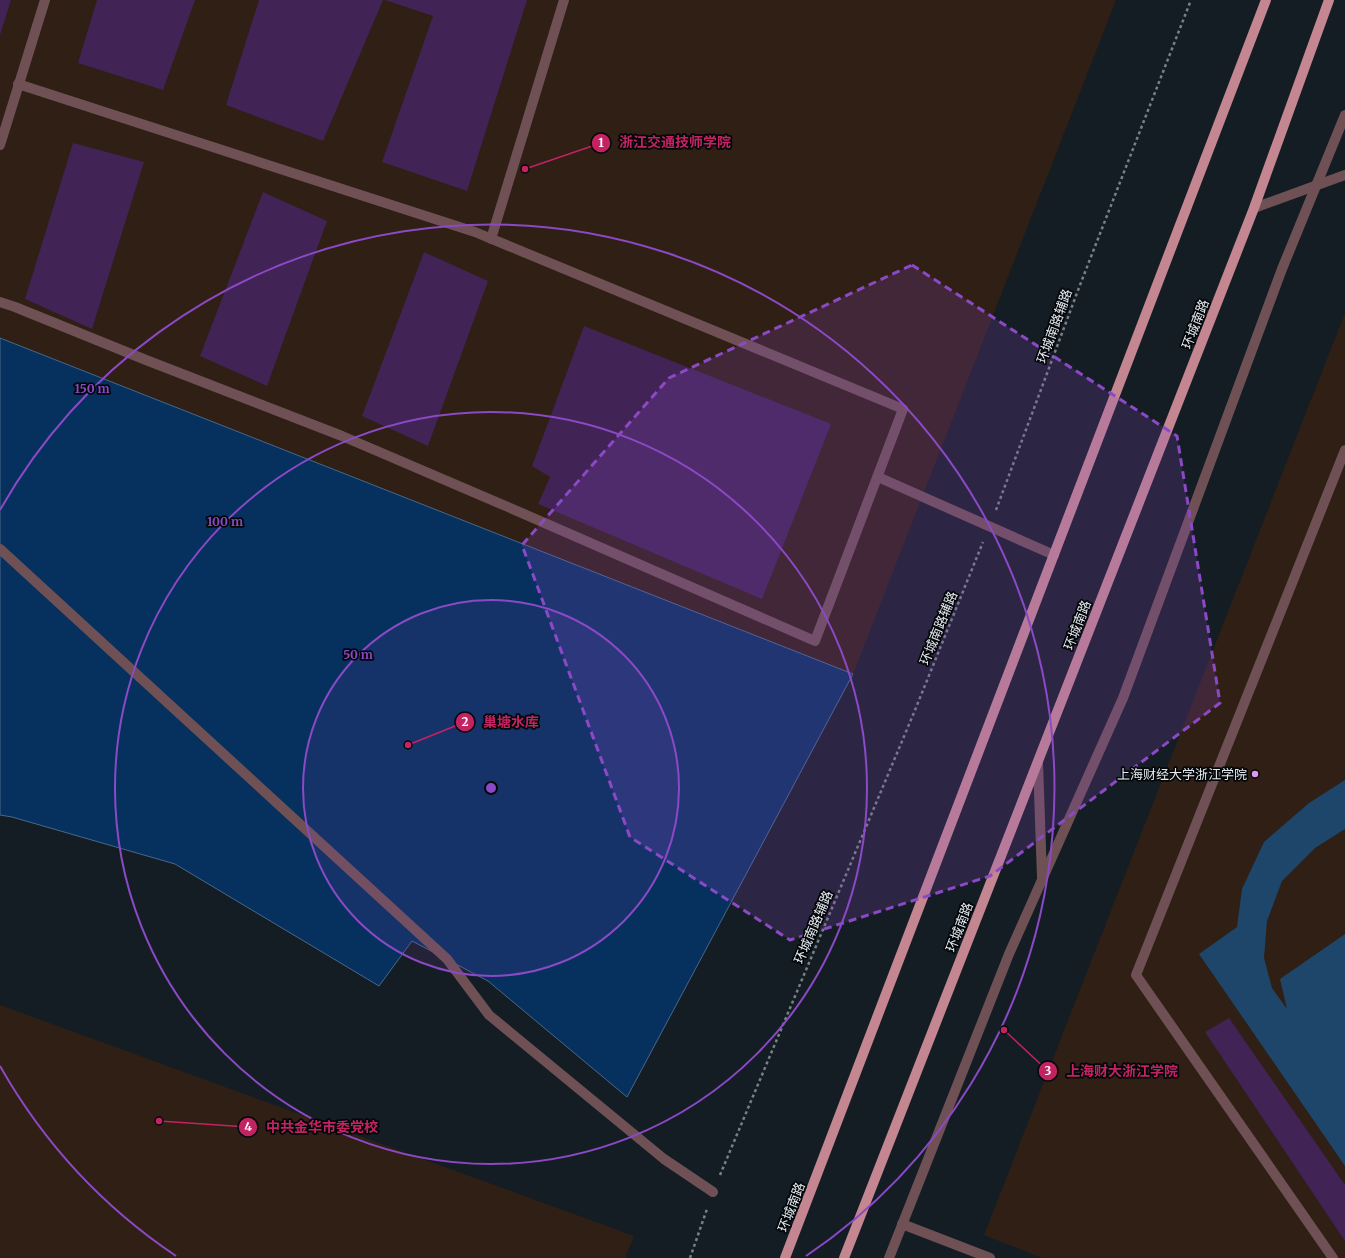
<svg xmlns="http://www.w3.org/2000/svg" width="1345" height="1258" font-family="Merriweather,'Noto Sans SC',serif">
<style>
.education{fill:#2f1f15}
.green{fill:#1d466a}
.water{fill:#06305d;stroke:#496889}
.building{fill:#412355}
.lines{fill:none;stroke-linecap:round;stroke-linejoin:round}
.path{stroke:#798086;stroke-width:2.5;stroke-dasharray:3 3;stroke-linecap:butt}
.service{stroke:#6f5155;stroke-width:10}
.minor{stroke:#6f5155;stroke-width:10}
.primary{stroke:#c48690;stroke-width:10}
.marked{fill:#8b49c6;fill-opacity:0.2;stroke:#8b49c6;stroke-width:3;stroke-dasharray:8 5;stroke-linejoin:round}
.ring{fill:none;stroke:#8b49c6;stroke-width:2}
.poi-dot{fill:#de98f2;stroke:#04070a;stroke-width:1.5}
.labels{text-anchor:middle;stroke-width:3.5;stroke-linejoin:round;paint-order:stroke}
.street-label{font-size:13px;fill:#e5ebf0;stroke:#04070a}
.poi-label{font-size:13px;fill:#e5ebf0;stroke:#04070a;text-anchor:end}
.centre{fill:#8b49c6;stroke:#04070a;stroke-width:2}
.ring-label{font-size:12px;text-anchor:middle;font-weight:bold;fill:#8b49c6;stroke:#04070a;stroke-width:3.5;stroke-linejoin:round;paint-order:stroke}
.leader{fill:none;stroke:#c42362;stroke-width:1.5}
.callout-dot{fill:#c42362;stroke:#04070a;stroke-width:1.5}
.mark-label{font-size:12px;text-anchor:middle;font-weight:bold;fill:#fff}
.callout-label{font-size:14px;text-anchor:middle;font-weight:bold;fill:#c42362;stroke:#04070a;stroke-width:3.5;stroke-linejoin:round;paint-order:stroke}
</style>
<rect width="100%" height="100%" fill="#151d24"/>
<path class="education" d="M 0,0 L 1116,0 L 853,674 L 0,338 Z
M 1345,313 L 1345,1258 L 1042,1258 L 984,1235 Z
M 0,1005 L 634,1236 L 625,1258 L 0,1258 Z"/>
<path class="green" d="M 1345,780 L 1345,829 L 1315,848 L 1282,881 L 1267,921 L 1264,958 L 1272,988 L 1287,1009 L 1280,979 L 1345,934 L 1345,1166 L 1199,954 L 1237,927 L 1242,889 L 1264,842 L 1309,803 Z"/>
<path class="water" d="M 0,338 L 853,674 L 627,1097 L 488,981 L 412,941 L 379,986 L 175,864 L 12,817 L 0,815 Z"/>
<path class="building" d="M 0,0 L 11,0 L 0,35 Z
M 97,0 L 195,0 L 163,90 L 78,63 Z
M 259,0 L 383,0 L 323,141 L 226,105 Z
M 385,0 L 527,0 L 467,191 L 382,162 L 433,16 Z
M 73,143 L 144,162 L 92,329 L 25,299 Z
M 263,192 L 327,221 L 267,386 L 200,356 Z
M 424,252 L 488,281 L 428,446 L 362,416 Z
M 584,326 L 831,424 L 762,599 L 538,504 L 550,477 L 532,466 Z
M 1229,1018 L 1345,1185 L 1345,1241 L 1205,1032 Z"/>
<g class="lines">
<path class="path" d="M 996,510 L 1080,285 L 1191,0
M 720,1175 L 913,715 L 983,542
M 690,1258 L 707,1209"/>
<path class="service" d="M 0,145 L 45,0
M 491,239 L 564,0
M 0,302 L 15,307 L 146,360 L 342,436 L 508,507 L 815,641 L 903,409 L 475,232 L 18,84
M 878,477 L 1054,555
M 0,549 L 447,959 L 489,1015 L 664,1159 L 713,1192
M 1038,763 L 1042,877
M 889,1258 L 1009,954 L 1123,698 L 1282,269 L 1345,115"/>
<path class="minor" d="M 1254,208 L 1345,175
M 902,1224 L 990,1258
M 1333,1258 L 1136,975 L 1345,450"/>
<path class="primary" d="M 785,1258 L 1266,0
M 844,1258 L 1254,208 L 1329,0"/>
</g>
<path class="marked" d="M 912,265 L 1177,436 L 1220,703 L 990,876 L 790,940 L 630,837 L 522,545 L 669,378 Z"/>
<circle cx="491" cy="788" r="188" fill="#8b49c6" fill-opacity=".12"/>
<g class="ring">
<circle cx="491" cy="788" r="188"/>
<circle cx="491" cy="788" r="376"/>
<path d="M176 1256A564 564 0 0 1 0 1066M0 510A564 564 0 1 1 806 1256"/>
</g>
<circle class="poi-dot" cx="1255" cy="774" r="4"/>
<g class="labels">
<g class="street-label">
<text transform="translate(1195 324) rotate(-69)" y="5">环城南路</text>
<text transform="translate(1054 326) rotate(-70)" y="5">环城南路辅路</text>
<text transform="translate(1077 625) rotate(-69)" y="5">环城南路</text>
<text transform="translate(938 628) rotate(-68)" y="5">环城南路辅路</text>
<text transform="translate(813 927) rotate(-67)" y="5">环城南路辅路</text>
<text transform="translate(959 927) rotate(-69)" y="5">环城南路</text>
<text transform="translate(791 1207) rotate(-69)" y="5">环城南路</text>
</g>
<g class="poi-label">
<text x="1247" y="779">上海财经大学浙江学院</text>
</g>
</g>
<circle cx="491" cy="788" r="6" class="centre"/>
<g class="ring-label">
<text x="92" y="393">150 m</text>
<text x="225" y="526">100 m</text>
<text x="358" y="659">50 m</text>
</g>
<path class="leader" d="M525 169L601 143M408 745L465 722M1004 1030L1048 1071M159 1121L248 1127"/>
<g class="callout-dot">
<circle cx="525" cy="169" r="4"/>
<circle cx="408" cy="745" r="4"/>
<circle cx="1004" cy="1030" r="4"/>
<circle cx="159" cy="1121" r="4"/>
<circle cx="601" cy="143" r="10"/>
<circle cx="465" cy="722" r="10"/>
<circle cx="1048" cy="1071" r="10"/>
<circle cx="248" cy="1127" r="10"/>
</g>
<g class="mark-label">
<text x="601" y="147">1</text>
<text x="465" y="726">2</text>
<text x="1048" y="1075">3</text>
<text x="248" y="1131">4</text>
</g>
<g class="callout-label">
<text x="675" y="147">浙江交通技师学院</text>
<text x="511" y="727">巢塘水库</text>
<text x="1122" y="1076">上海财大浙江学院</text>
<text x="322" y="1132">中共金华市委党校</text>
</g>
</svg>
